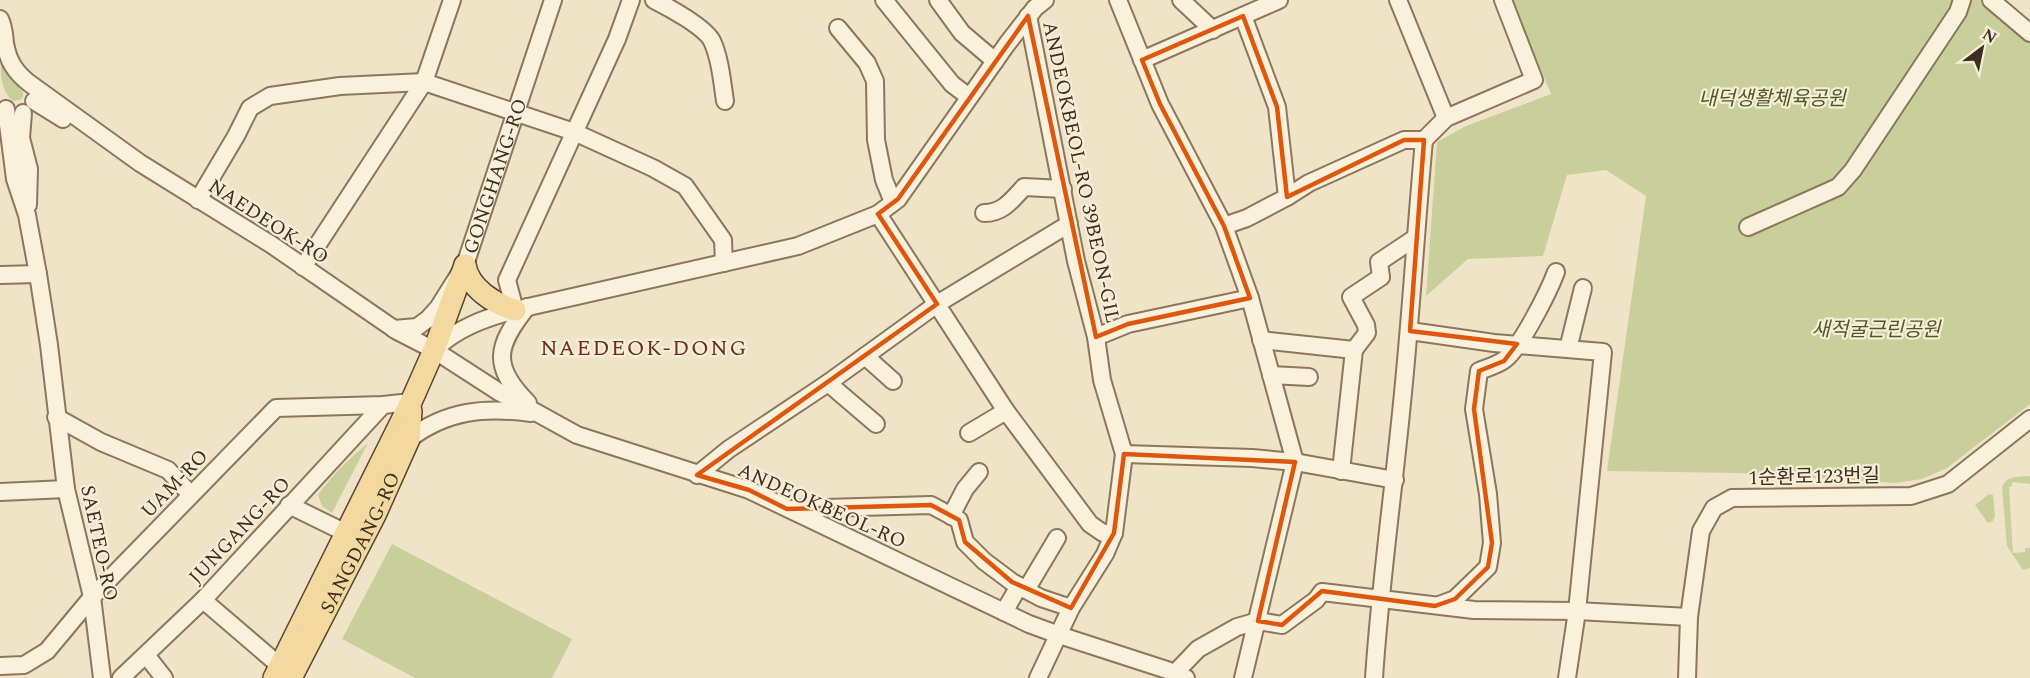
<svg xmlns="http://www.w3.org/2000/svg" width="2030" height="678" font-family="Spectral,'Noto Sans KR',serif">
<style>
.green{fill:#c9cf9b}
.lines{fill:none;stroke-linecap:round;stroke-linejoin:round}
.minor-casing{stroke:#8d765c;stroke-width:20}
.major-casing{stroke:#5b4430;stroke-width:24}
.minor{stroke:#faf1dc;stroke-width:16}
.major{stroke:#f3d9a0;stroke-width:21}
.marked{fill:none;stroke:#df570d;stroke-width:4.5;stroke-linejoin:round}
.labels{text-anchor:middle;stroke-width:4.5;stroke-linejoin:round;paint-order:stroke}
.park-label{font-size:20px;font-style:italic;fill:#4d5a26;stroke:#f7eed8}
.street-label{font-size:20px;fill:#3d2e20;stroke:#f7eed8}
.quarter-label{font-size:22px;letter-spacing:1.5px;fill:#6b2e1e;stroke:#f7eed8}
</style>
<rect width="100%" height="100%" fill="#f0e4c8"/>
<path class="green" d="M 1511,0 L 1980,0 L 2030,43 L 2030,404 L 1947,468 L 1922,479 L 1895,483 L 1737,473 L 1607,471 L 1646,196 L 1606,170 L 1567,175 L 1543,256 L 1468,259 L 1426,296 L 1437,142 L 1466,126 L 1551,94 Z
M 1,58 L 9,76 L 23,92 L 23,97 L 20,100 L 13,101 C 1,92 0,72 1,58 Z
M 368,443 L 332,513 L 322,506 L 318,495 C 332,475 349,459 368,443 Z
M 2030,476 L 2030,484 L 2012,482 L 2012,486 L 2009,487 L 2013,553 L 2025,552 L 2025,548 L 2030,548 L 2030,568 L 2023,570 L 2007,546 L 2002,487 C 2007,475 2019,477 2030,476 Z
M 1989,494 L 1993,495 L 1995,516 L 1993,521 L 1988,523 L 1975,505 Z
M 392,544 L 572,639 L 552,678 L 415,678 L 342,639 Z"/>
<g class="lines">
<g class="minor-casing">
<g id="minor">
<path d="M 654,0 C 668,7 705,27 712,41 C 720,58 722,81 725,101"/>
<path d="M 884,0 L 952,84 L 969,97"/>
<path d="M 938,0 L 962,33 L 995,61"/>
<path d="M 1118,0 L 1160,104 L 1224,226 L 1250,298 L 1295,462 L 1243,678"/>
<path d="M 1181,0 L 1213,30"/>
<path d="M 1398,0 L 1446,118"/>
<path d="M 1991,0 L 2030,33"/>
<path d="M 1028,16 L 1076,261 L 1096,337 L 1102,380 L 1124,454 L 1114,533 L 1105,554 L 1071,608 L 1038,678"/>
<path d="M 1243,16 L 1277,107 L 1287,197"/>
<path d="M 0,19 C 4,27 4,34 5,43 C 8,61 15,72 29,83 L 140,163 L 272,245 L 397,331 L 434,350 L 499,392 L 539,414 L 577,435 L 749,490 L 1029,624 L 1059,635 L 1167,670 L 1186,678"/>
<path d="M 838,28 L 867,63 L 875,81 L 876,140 L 884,180 L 893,202"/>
<path d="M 1142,60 L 1279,0"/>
<path d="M 34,101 L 63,119"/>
<path d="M 6,109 L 15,179 L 27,215 L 38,274 L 49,345 L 66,489 L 92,597 L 102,678"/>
<path d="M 23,113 L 21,138 L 29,169 L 28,205"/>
<path d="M 198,200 L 236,136 L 250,108 L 270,96 L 340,86 L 424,82 L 574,132 L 653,168 L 685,186 L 723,240 L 724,263"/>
<path d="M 984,213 C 1003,213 1012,200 1024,187 L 1063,189"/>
<path d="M 878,214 L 1006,411 L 1090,524 L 1103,533 L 1114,533"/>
<path d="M 1224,226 L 1247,218 L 1287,197 L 1309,183 L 1404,140 L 1424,140 L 1446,118 L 1534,80 L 1503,0"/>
<path d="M 1748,227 L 1838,187 L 1853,170 L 1958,12 L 1962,0"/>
<path d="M 303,267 L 424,82 L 452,0"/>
<path d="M 0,275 L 38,274"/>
<path d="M 527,307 C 496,346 491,366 528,403"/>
<path d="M 515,310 L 507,280 L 617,39 L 631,0"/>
<path id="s1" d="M 394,329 L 417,327 L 428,319 L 438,308 L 465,265 L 553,0"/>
<path d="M 1410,331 L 1494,343 L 1603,352 L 1577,611 L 1567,678"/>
<path d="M 1096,337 L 1128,324 L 1250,298"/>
<path d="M 1261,340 L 1354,350"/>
<path d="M 1568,349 L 1583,288"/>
<path d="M 434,350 C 457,328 485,318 515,310 L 798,246 L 878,214 L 898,199 L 1007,44 L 1035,8 L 1045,0"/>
<path d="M 865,356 L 893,381"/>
<path d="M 1271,375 L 1309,377"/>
<path d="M 828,383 L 876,424"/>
<path d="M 56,417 L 101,442 L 168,470 L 191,495"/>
<path d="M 969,433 L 1006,411"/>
<path d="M 409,439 C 447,410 485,407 531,413"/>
<path d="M 1124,454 L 1252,458 L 1295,462 L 1395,480"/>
<path d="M 1341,471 L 1354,350 L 1367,333 L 1366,325 L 1351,297 L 1381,277 L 1379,262 L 1415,238"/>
<path d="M 697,475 L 729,449 L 828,383 L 937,304 L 1069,224"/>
<path d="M 0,492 L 66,489"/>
<path d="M 289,505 L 346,533"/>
<path d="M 789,509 L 931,505 L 959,520 L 965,542 L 984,561 L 1012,582 L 1026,590 L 1041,598 L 1071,608"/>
<path d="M 951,516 L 965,489 L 979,472"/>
<path d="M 1026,590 L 1057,538"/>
<path d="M 203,600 L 280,666"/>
<path d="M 1439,605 L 1455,599 L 1488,567 L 1492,543 L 1488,494 L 1474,409 L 1479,371 C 1487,368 1497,365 1504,360 C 1520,349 1549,291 1556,272"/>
<path d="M 1004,612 L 1019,586"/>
<path d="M 146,655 L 164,678"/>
<path d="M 0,666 L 24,665 L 47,651 L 92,597 L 276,408 L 383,405 L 411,402"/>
<path d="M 1175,673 L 1198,649 L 1237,627 L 1258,621 L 1282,625 L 1316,600 L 1322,592 L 1474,610 L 1577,611 L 1689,617"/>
<path d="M 121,678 L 203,600 L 383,405"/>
<path d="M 1374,678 C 1380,586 1393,495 1402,403 C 1411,315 1416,228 1424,140"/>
<path d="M 1687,678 L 1689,617 L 1701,531 L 1714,508 L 1732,498 L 1911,496 L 1948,484 L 2030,419"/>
</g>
</g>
<g class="major-casing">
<g id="major">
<path d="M 465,265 C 469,288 494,304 515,310"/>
<path d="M 274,678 L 411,402 L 434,350 L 465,265"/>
<path id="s2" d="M 291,678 L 375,515 L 409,439 L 411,411"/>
</g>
</g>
<use href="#minor" class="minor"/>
<use href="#major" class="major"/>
</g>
<path class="marked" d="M 1028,16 L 1096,337 L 1128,324 L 1250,298 L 1224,226 L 1160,104 L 1142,60 L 1243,16 L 1277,107 L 1287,197 L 1404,140 L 1424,140 L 1410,331 L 1517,344 L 1504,361 L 1479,371 L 1474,409 L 1492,543 L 1488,567 L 1455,599 L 1435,606 L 1322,591 L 1282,625 L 1258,621 L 1295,462 L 1124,454 L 1114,533 L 1071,608 L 1012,582 L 965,542 L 959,520 L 931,505 L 787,509 L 749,490 L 697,475 L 937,304 L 878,214 L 898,199 Z"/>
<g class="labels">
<g class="park-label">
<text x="1772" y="105">내덕생활체육공원</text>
<text x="1876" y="336">새적굴근린공원</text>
</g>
<g class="street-label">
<text transform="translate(1082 172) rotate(78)" y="7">ANDEOKBEOL-RO 39BEON-GIL</text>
<text dy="7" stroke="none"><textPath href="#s1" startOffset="196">GONGHANG-RO</textPath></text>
<text transform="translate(269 221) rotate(33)" y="7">NAEDEOK-RO</text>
<text transform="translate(1814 476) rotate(-1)" y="7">1순환로123번길</text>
<text transform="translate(174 483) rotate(-46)" y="7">UAM-RO</text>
<text transform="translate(822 505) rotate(24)" y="7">ANDEOKBEOL-RO</text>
<text transform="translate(239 530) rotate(-47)" y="7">JUNGANG-RO</text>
<text dy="7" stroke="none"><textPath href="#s2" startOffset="152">SANGDANG-RO</textPath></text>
<text transform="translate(100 543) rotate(78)" y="7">SAETEO-RO</text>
</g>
<g class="quarter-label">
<text x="644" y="355">NAEDEOK-DONG</text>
</g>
</g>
<g transform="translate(1982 48) rotate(32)" stroke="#f7eed8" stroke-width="4.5" paint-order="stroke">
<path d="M0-4.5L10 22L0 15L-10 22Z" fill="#3d2e20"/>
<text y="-9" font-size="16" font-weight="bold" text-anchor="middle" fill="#3d2e20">N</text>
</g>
</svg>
